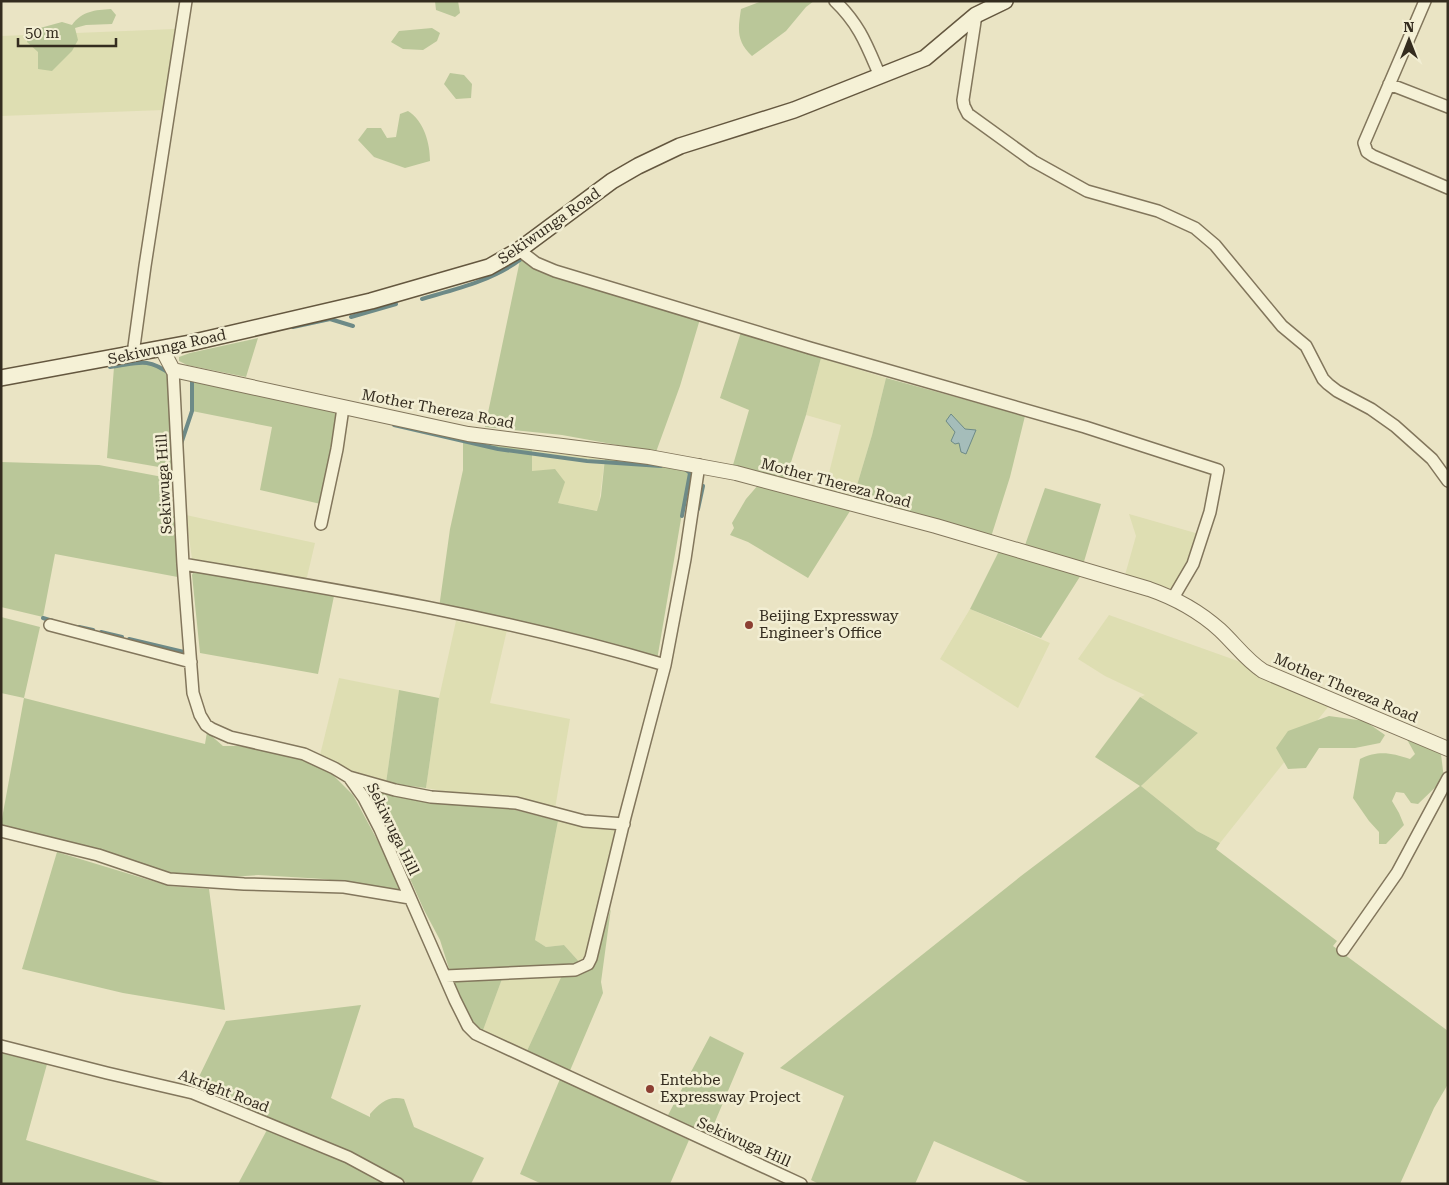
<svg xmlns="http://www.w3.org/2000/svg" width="1449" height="1185" font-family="'Roboto Serif',serif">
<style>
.farmland{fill:#dedeb2}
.green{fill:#bac799}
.water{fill:#a5bdba;stroke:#6d8a87}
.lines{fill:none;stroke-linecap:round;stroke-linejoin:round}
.stream{stroke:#6d8a87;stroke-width:4}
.minor-casing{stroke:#82765c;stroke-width:14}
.tertiary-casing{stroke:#82765c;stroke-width:16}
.secondary-casing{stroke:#64573f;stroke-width:18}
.minor{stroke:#f5f1d6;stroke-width:11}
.tertiary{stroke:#f5f1d6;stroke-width:14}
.secondary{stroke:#f5f1d6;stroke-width:15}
.poi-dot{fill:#8c3f32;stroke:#f2eed3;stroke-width:2}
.labels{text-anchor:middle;stroke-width:5;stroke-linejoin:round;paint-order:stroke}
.street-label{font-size:15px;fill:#342c1f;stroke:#f2eed3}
.poi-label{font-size:15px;fill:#342c1f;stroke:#f2eed3;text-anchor:start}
</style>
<rect width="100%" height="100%" fill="#eae4c4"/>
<path class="farmland" d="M 175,29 L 164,110 L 1,116 L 1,36 Z
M 821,358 L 886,378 L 872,435 L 852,502 L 824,493 L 841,425 L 806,415 Z
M 532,449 L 605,458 L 598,511 L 558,503 L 532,471 Z
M 1129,514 L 1199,534 L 1182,592 L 1125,575 L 1136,536 Z
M 186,515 L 315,543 L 307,577 L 302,580 L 192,559 Z
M 970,609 L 1050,643 L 1018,708 L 940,659 Z
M 1109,615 L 1249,665 L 1332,702 L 1220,843 L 1197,831 L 1141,786 L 1198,733 L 1140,697 L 1145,695 L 1105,676 L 1078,659 Z
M 456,621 L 507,630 L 490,703 L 570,719 L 555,809 L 518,798 L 465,795 L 426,788 L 439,698 Z
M 339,678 L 399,690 L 386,783 L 345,770 L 320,755 Z
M 558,821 L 600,827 L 619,828 L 587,952 L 581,964 L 564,945 L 546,947 L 535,940 Z
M 564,971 L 526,1053 L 482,1033 L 502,979 Z"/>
<path class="green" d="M 435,1 L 458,1 L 460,13 L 455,17 L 436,10 Z
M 762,1 L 814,1 L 806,7 L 786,31 L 752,56 C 736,41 738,29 741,9 Z
M 111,9 L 116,15 L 112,24 L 86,25 L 75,28 L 78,40 L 72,51 L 52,71 L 38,69 L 38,52 L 27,42 L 29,31 L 62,22 L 72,25 C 82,11 95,10 111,9 Z
M 432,28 L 440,33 L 437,41 L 423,50 L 403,49 L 391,42 L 399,31 Z
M 450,73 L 464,75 L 472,84 L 471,98 L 456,99 L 444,84 Z
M 408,111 C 424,121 430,143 430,161 L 405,168 L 374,157 L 358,140 L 367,128 L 381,128 L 387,138 L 396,137 L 400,114 Z
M 520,260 L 573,281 L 700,319 L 680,386 L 656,452 L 562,435 L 485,427 Z
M 741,332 L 821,358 L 806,415 L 785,481 L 733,465 L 749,410 L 720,398 Z
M 258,338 L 246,377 L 187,365 L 179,361 L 179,357 L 190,353 Z
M 143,362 L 157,365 L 172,376 L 176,470 L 107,458 L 114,367 Z
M 886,378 L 1025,416 L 1010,477 L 991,537 L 852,502 L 872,435 Z
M 201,379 L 347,413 L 325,505 L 260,490 L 272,427 L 192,411 L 193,383 Z
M 463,438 L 532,449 L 532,471 L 555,469 L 565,482 L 558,503 L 597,511 L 601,496 L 605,458 L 660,463 L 689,472 L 657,660 L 439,608 L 450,529 L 463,470 Z
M 1,462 L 99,465 L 168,478 L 183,578 L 55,554 L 43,617 L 1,607 Z
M 759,484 L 787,491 L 850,511 L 808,578 L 748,542 L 730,535 L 734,528 L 732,523 L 746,499 Z
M 1045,488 L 1101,504 L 1083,565 L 1024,548 Z
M 999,551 L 1081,575 L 1041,638 L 970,609 Z
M 201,569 L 334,596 L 318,674 L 200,653 L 192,575 L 194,571 Z
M 1,617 L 40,627 L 24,698 L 205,744 L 207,732 L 223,746 L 238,746 L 292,756 L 327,769 L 353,795 L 401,884 L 399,892 L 324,879 L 258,875 L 216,878 L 178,877 L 1,824 L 24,698 L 1,693 Z
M 399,690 L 439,698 L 426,788 L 386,783 Z
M 1140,697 L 1198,733 L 1141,786 L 1197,831 L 1220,843 L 1216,849 L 1337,941 L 1333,946 L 1448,1031 L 1448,1084 L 1434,1108 L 1400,1184 L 1032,1184 L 934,1141 L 915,1184 L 819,1184 L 811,1180 L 844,1096 L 780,1068 L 1021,876 L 1140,786 L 1095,757 Z
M 1329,716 L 1365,721 L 1385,735 L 1380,743 L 1355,748 L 1319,748 L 1306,768 L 1288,769 L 1276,748 L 1288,731 Z
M 1404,734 L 1434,742 L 1441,754 L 1444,779 L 1418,804 L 1411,803 L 1404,793 L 1396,792 L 1392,801 L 1399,813 L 1404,825 L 1386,844 L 1379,844 L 1379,832 L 1369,821 L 1353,798 L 1360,759 C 1379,750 1391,753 1410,759 L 1415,754 Z
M 362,786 L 468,805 L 512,809 L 558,821 L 535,940 L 546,947 L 564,945 L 582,965 L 594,964 L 611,908 L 601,982 L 603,993 L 569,1073 L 526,1053 L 564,971 L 502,979 L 482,1033 L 466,1012 L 455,988 L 440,940 L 424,910 L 398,852 Z
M 57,852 L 169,886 L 209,889 L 225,1010 L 123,993 L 22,969 Z
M 361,1005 L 331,1098 L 370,1117 L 370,1114 C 380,1103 388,1095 404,1099 L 414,1127 L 484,1158 L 471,1184 L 409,1184 L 360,1159 L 194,1087 L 226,1021 Z
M 710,1036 L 744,1053 L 709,1136 L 667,1117 Z
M 1,1045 L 49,1057 L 26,1140 L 167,1184 L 1,1184 Z
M 560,1079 L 689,1140 L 670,1184 L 542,1184 L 520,1174 Z
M 268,1128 L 331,1155 L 385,1184 L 238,1184 Z"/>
<path class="water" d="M 951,414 L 965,429 L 976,430 L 966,454 L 961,452 L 959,443 L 955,444 L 951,441 L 955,432 L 946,421 Z"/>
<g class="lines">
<path class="stream" d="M 422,299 C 456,289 491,281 520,260
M 351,317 L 396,304
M 293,327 L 330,319 L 353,326
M 110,367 C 137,364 146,356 170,374
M 394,425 L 498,449 L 587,461 L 661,466
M 181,444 L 192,411 L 192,381
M 698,509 L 703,486
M 682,516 L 690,473 L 685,469
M 43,618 L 53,621
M 79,627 L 93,630
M 101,632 L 122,637
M 129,639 L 188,653"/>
<g class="minor-casing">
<path id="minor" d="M 835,1 C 860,25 867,46 880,76
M 1425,1 L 1364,143 L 1367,152 L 1373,156 L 1448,188
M 976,15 L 963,100 L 964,106 L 968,114 L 1033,161 L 1087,191 L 1158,211 L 1195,228 L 1215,245 L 1282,326 L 1306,346 L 1323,379 L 1328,384 L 1337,391 L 1371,409 L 1395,426 L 1432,459 L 1448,481
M 1389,84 L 1448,107
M 519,250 L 536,263 L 555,271 L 810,348 L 1085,427 L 1218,470 L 1210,512 L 1193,564 L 1173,598
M 133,354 L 145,266 L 186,1
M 173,370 L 183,564 L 193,693 L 200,715 L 206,725 L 212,729 L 230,737 L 304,754 L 334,768 L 349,777 L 364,798 L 380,829 L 455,1000 L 468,1026 L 476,1034 L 801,1184
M 321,524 L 337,449 L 343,408
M 183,564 C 345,591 508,618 665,665
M 50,625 L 191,662
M 349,777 L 395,790 L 431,797 L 516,803 L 584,821 L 624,824
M 1,831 L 98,855 L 169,879 L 244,884 L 344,887 L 410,898
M 1343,950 L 1397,873 L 1448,778
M 446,976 L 575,970 L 588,964 L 591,958 L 625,817 L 665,665 L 685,559 L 699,465
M 1,1046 L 107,1073 L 193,1093 L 348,1157 L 398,1184"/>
</g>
<g class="tertiary-casing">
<path id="tertiary" d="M 162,349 L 173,370 L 468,434 L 649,457 L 736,473 L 936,526 L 1149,589 C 1175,598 1200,612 1220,630 C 1235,644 1246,660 1263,671 L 1448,749"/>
</g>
<g class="secondary-casing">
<path id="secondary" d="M 1,378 L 190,343 L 371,301 L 489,267 L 519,250 L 612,181 L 638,166 L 680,146 L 794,110 L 925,58 L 976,15 L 1005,1"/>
</g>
<use href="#minor" class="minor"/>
<use href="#tertiary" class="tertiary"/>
<use href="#secondary" class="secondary"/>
</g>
<g class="poi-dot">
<circle cx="749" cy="625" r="5"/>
<circle cx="650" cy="1089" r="5"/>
</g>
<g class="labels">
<g class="street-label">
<text transform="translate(549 226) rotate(-35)" y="5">Sekiwunga Road</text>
<text transform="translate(167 347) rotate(-12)" y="5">Sekiwunga Road</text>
<text transform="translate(438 409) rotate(11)" y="5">Mother Thereza Road</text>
<text transform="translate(836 483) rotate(15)" y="5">Mother Thereza Road</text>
<text transform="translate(164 484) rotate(-93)" y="5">Sekiwuga Hill</text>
<text transform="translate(1346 688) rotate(23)" y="5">Mother Thereza Road</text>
<text transform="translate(393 829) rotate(64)" y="5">Sekiwuga Hill</text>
<text transform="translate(224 1091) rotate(21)" y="5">Akright Road</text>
<text transform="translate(744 1142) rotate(24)" y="5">Sekiwuga Hill</text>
</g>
<g class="poi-label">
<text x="759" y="621">Beijing Expressway<tspan x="759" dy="17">Engineer's Office</tspan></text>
<text x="660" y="1085">Entebbe<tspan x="660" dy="17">Expressway Project</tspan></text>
</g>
</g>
<rect width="1449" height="1185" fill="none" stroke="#342c1f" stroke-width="5"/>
<g transform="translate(1409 40)" stroke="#f2eed3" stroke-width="4" paint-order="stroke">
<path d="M0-4L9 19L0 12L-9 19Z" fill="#342c1f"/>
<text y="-8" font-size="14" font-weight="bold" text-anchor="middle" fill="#342c1f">N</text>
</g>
<path d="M18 38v8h98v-8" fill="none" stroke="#342c1f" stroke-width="2.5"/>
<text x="25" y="38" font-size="15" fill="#342c1f" stroke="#f2eed3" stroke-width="4" paint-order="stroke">50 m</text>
</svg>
